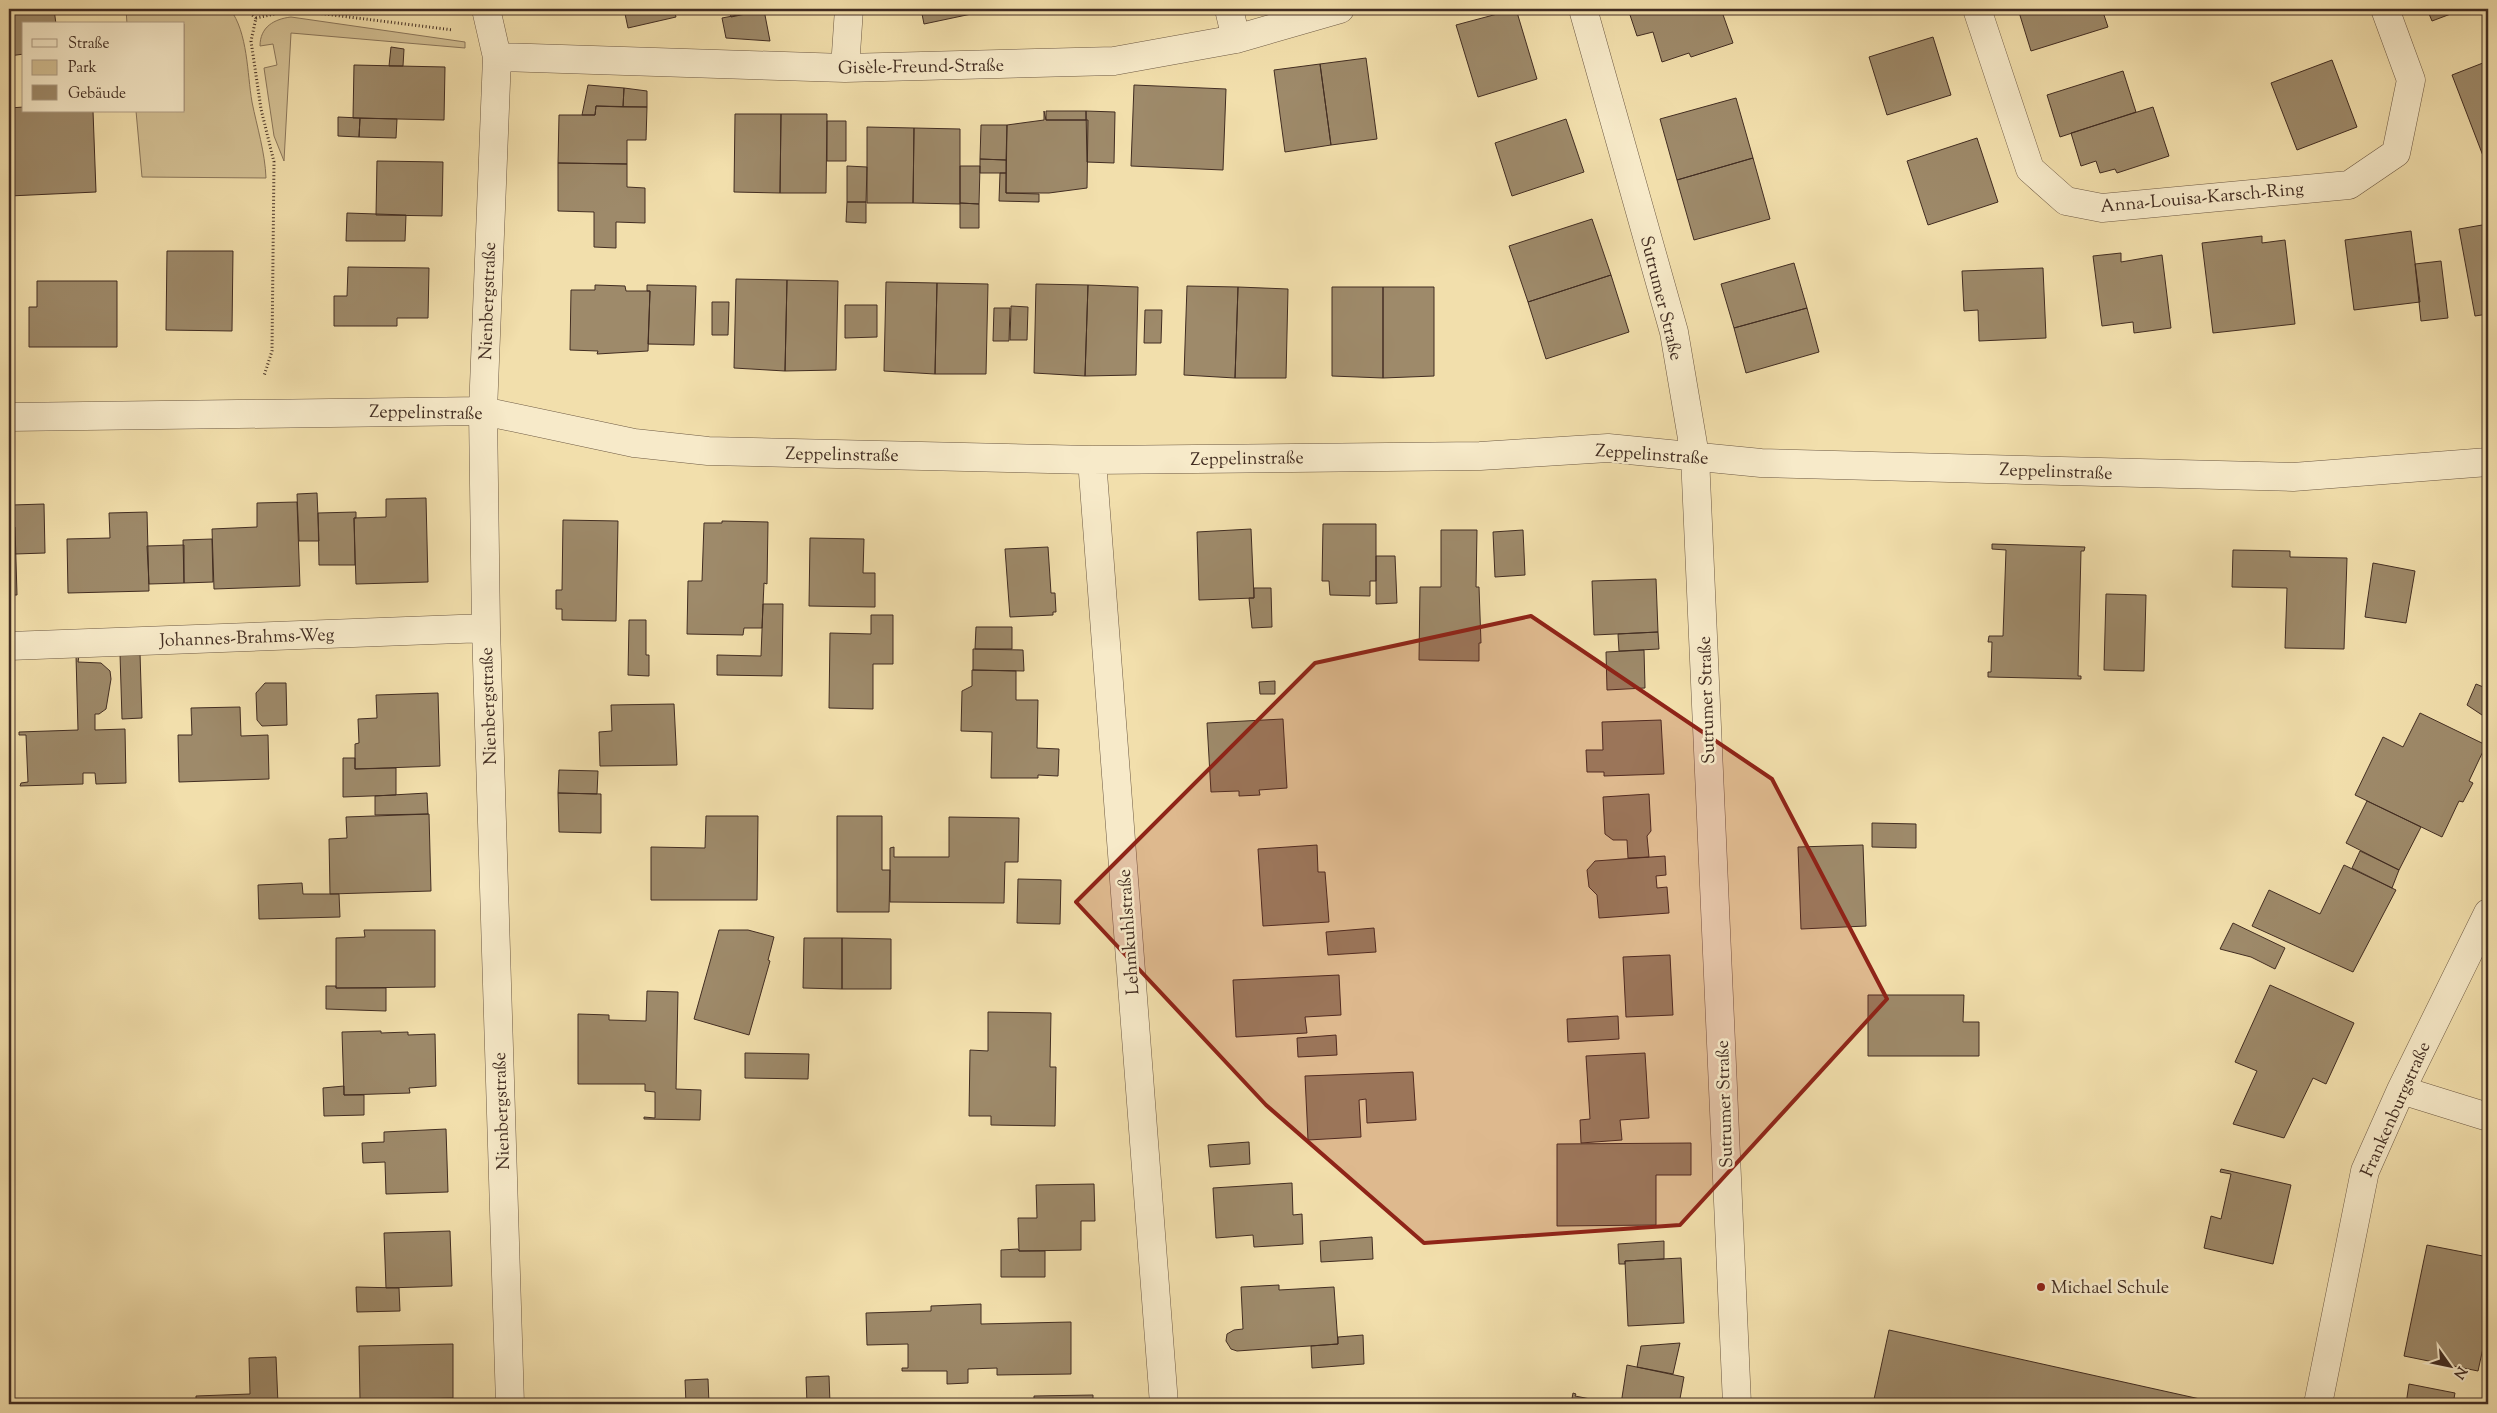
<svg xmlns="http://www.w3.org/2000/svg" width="2497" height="1413" font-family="'Sorts Mill Goudy',serif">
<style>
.green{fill:#d4c195;stroke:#8b775c}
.building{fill:#9e8a6a;stroke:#422d22}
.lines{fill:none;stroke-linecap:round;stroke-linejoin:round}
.minor-casing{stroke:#6e5a44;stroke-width:29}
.path{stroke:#422d22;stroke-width:3;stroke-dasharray:1 2.5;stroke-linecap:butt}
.minor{stroke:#f7eac9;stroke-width:28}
.marked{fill:#8f2418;fill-opacity:0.2;stroke:#8f2418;stroke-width:4;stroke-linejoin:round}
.poi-dot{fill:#8f2418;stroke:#f7eac9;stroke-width:2}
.labels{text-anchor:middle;stroke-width:5;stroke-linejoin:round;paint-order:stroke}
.street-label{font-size:18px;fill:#422d22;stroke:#f7eac9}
.poi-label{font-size:18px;fill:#422d22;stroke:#f7eac9;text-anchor:start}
</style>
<rect width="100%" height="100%" fill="#f2dfac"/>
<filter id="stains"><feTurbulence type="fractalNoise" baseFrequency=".004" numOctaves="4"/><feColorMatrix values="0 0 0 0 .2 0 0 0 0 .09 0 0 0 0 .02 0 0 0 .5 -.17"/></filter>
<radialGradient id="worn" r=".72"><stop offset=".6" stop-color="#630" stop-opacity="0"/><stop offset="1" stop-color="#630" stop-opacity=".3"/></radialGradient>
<path class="green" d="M 126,9 L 230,9 C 248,33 247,73 252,102 C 257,127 265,152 266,178 L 142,177 L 136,111 L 184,111 L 184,24 L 127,24 Z
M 291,17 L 465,42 L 465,48 L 291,33 L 284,161 L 274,136 L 264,68 L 277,65 L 273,44 L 260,46 C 260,27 274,19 291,17 Z"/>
<path class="building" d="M 9,9 L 54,9 L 56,24 L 24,24 L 24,54 L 9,56 Z
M 624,9 L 674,9 L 676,17 L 628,28 Z
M 729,9 L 770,9 L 731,17 Z
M 921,9 L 995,9 L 924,24 Z
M 1516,9 L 1537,79 L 1478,97 L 1456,25 Z
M 1628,9 L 1721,9 L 1733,43 L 1691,57 L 1689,53 L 1662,62 L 1653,32 L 1637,36 Z
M 2018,9 L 2102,9 L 2108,27 L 2031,51 Z
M 2427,9 L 2464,9 L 2432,21 Z
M 764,10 L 770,41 L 726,38 L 722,18 Z
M 1933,37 L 1951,95 L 1887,115 L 1869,57 Z
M 391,47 L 404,49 L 403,66 L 389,66 Z
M 1366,58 L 1377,139 L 1331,145 L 1320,64 Z
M 2332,60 L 2357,127 L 2297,150 L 2271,83 Z
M 2488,61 L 2488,160 L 2485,161 L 2452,75 Z
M 1320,64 L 1331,145 L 1285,152 L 1274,70 Z
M 354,65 L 445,67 L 444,120 L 353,118 Z
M 2123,71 L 2136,112 L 2060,137 L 2047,95 Z
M 588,85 L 624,88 L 623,107 L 596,106 L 595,115 L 582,115 Z
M 1134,85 L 1226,89 L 1223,170 L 1131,166 Z
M 624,88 L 647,91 L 647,107 L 623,107 Z
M 1736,98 L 1753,158 L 1677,180 L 1660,119 Z
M 596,106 L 647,107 L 646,140 L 627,140 L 627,164 L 558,163 L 559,115 L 595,115 Z
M 24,107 L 24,111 L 93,111 L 96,192 L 9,196 L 9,108 Z
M 2153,107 L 2169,156 L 2117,173 L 2115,169 L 2100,173 L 2096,161 L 2081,166 L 2071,133 Z
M 1044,111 L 1046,120 L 1088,120 L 1087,188 L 1049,193 L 1006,193 L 1007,125 L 1044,120 Z
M 1046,111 L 1086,111 L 1086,120 L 1046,120 Z
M 1086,111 L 1115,112 L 1114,163 L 1087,162 Z
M 735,114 L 781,114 L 780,193 L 734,192 Z
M 781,114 L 827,114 L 826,193 L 780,193 Z
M 338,117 L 360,118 L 359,137 L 338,136 Z
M 360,118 L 397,119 L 396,138 L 359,137 Z
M 1566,119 L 1584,172 L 1512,196 L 1495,143 Z
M 827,121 L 846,121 L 846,161 L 827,161 Z
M 981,125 L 1007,125 L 1006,160 L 980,159 Z
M 867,127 L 914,128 L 913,203 L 867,203 Z
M 914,128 L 960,129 L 960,204 L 913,203 Z
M 1977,138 L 1998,202 L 1928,225 L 1907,161 Z
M 1753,158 L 1770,219 L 1694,240 L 1677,180 Z
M 980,159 L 1006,160 L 1006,173 L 980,173 Z
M 377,161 L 443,162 L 442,216 L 376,215 Z
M 558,163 L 627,164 L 627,187 L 645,188 L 645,223 L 616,222 L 616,248 L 594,247 L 594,212 L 558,211 Z
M 847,166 L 867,167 L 866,202 L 847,202 Z
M 960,166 L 980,166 L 979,204 L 960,203 Z
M 1000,173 L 1006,173 L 1006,193 L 1039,194 L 1039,202 L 999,201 Z
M 847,202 L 866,202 L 866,223 L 846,222 Z
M 960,203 L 979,204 L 979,228 L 960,228 Z
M 347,213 L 406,215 L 405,241 L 346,241 Z
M 1592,219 L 1611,275 L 1528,302 L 1509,246 Z
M 2488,224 L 2488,314 L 2475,316 L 2459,229 Z
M 2411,231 L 2420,302 L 2354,310 L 2345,240 Z
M 2262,236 L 2262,243 L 2285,240 L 2295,324 L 2213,333 L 2202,243 Z
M 167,251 L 233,251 L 232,331 L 166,330 Z
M 2121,253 L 2121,262 L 2162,255 L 2171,328 L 2134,333 L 2133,322 L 2102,326 L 2093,256 Z
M 2441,261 L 2448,318 L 2421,321 L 2415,264 Z
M 1794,263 L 1807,308 L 1734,328 L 1721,284 Z
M 348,267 L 429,268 L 428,318 L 397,318 L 397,326 L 334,326 L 334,296 L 347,296 Z
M 2043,268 L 2046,338 L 1979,341 L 1978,310 L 1964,311 L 1962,271 Z
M 1611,275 L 1629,332 L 1546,359 L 1528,302 Z
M 736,279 L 787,280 L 785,371 L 734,368 Z
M 787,280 L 838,281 L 836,370 L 785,371 Z
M 37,281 L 117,281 L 117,347 L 29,347 L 29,307 L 37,307 Z
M 886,282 L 937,283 L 935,374 L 884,371 Z
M 937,283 L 988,284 L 986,374 L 935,374 Z
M 1036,284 L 1088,285 L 1085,376 L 1034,373 Z
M 595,285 L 625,286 L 626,291 L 650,291 L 648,351 L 597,354 L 598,351 L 570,350 L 571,290 L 595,290 Z
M 647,285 L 696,286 L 694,345 L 648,344 L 650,291 L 647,291 Z
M 1088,285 L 1138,287 L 1136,375 L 1085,376 Z
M 1187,286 L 1238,287 L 1235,378 L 1184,375 Z
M 1238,287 L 1288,289 L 1286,378 L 1235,378 Z
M 1332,287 L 1383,287 L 1383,378 L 1332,376 Z
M 1383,287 L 1434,287 L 1434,376 L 1383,378 Z
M 712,302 L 729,302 L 728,335 L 712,335 Z
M 845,305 L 877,305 L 877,337 L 845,338 Z
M 1011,306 L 1028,307 L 1027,340 L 1010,340 Z
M 994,308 L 1010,308 L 1009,341 L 993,341 Z
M 1807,308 L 1819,352 L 1746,373 L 1734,328 Z
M 1145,310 L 1162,310 L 1161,343 L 1144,343 Z
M 317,493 L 319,541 L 299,541 L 297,494 Z
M 426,498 L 428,582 L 356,584 L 354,518 L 386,517 L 386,499 Z
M 297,502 L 300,586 L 214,589 L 212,529 L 257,527 L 257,503 Z
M 44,504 L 45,553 L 15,554 L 12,505 Z
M 147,512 L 149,591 L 68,593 L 67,539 L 110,538 L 109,513 Z
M 356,512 L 356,518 L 354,518 L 355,565 L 319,565 L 318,513 Z
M 563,520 L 618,521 L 616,621 L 562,620 L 562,609 L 556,609 L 556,590 L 562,590 Z
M 722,521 L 768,522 L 767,584 L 764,583 L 762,628 L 744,628 L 743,635 L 687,634 L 688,581 L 702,581 L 704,523 L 722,523 Z
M 1323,524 L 1376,524 L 1376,581 L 1370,581 L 1370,596 L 1330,595 L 1329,581 L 1322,581 Z
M 9,526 L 15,527 L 17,595 L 9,595 Z
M 1251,529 L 1254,598 L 1199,600 L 1197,532 Z
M 1441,530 L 1477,530 L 1476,587 L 1479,587 L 1481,643 L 1479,643 L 1479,661 L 1419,660 L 1420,587 L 1441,587 Z
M 1523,530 L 1525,575 L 1495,577 L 1493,532 Z
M 810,538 L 864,539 L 863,573 L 875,573 L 875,607 L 809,606 Z
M 212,539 L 213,582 L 184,583 L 183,540 Z
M 1992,544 L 2085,547 L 2084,551 L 2081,551 L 2078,676 L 2081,676 L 2081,679 L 1988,677 L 1988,672 L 1991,672 L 1992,642 L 1988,642 L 1989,636 L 2003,636 L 2006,550 L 1992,549 Z
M 184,545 L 184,583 L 149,584 L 147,546 Z
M 1048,547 L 1051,593 L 1055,593 L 1056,612 L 1053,612 L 1053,615 L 1010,617 L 1005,549 Z
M 2233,550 L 2290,551 L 2290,557 L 2347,558 L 2344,649 L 2285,648 L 2287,588 L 2232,587 Z
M 1376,556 L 1395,556 L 1397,603 L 1376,604 Z
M 2373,563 L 2415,571 L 2406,623 L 2365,617 Z
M 1656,579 L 1658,632 L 1594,635 L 1592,581 Z
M 1254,588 L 1271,588 L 1272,627 L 1252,628 L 1249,598 L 1254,598 Z
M 2106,594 L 2146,595 L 2144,671 L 2104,670 Z
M 763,604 L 783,604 L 782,676 L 717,675 L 717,655 L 761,656 Z
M 871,615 L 893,615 L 893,664 L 873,664 L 873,709 L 829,708 L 830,633 L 871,634 Z
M 629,620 L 646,620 L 646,655 L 649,655 L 649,676 L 628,675 Z
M 976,627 L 1012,627 L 1012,649 L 975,649 Z
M 1658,632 L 1659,649 L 1619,651 L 1618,634 Z
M 973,649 L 1023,650 L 1024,671 L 973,670 Z
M 1644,650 L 1645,688 L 1607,690 L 1606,652 Z
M 140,653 L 142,718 L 122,719 L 120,654 Z
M 76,656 L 79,656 L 78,662 L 101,663 L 110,671 L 111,679 L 106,709 L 99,714 L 95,714 L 95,730 L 125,729 L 126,783 L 96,784 L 95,773 L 83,773 L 83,784 L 20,786 L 21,783 L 28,782 L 26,735 L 19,735 L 19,732 L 78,730 Z
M 972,670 L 1016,671 L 1016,700 L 1038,700 L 1037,748 L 1059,749 L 1058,776 L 1038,775 L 1038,778 L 991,778 L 992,732 L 961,731 L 962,691 L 972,686 Z
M 1275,681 L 1275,694 L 1260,694 L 1259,682 Z
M 265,683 L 286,683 L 287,725 L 262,726 L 257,720 L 256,693 Z
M 2476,684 L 2488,689 L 2488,719 L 2467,705 Z
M 438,693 L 440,766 L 355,769 L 355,744 L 359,743 L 358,719 L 377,718 L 376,695 Z
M 674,704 L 677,765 L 600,766 L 599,732 L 612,731 L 611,705 Z
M 240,707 L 241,736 L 268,735 L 269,779 L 179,782 L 178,735 L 192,735 L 191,708 Z
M 2420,713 L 2486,745 L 2469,781 L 2473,783 L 2463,802 L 2459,801 L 2442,837 L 2355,795 L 2383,737 L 2403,747 Z
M 1283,719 L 1287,788 L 1259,790 L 1260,795 L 1239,796 L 1239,791 L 1211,792 L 1207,723 Z
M 1661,720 L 1664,774 L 1604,776 L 1604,772 L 1587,772 L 1586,750 L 1603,750 L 1602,722 Z
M 343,758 L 355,758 L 355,769 L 396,768 L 396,795 L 343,797 Z
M 559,770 L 598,771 L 597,794 L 558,793 Z
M 427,793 L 428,814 L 375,815 L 375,796 Z
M 558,793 L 601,794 L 601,833 L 559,832 Z
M 1649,794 L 1651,831 L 1647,836 L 1649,857 L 1628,858 L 1627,840 L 1613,840 L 1605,834 L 1603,797 Z
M 2367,801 L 2421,827 L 2399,870 L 2346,843 Z
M 429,814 L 431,891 L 330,894 L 329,839 L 347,838 L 346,817 Z
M 706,816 L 758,816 L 757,900 L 651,900 L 651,847 L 705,848 Z
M 837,816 L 882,816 L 882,870 L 890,870 L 889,912 L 837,912 Z
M 949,817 L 1019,818 L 1018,862 L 1005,862 L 1004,903 L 890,902 L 890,848 L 894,847 L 894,857 L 949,857 Z
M 1872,823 L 1916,824 L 1916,848 L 1872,847 Z
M 1317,845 L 1318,872 L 1325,872 L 1329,922 L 1263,926 L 1258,849 Z
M 1863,845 L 1866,926 L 1801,929 L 1798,847 Z
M 2360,851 L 2399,870 L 2392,888 L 2352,868 Z
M 1665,856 L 1666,875 L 1656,876 L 1657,888 L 1667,887 L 1669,913 L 1599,918 L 1597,895 L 1589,887 L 1587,870 L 1595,861 Z
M 2344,865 L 2396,890 L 2353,972 L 2252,926 L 2269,890 L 2320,914 Z
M 1018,879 L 1061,880 L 1060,924 L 1017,923 Z
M 302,883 L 303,894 L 339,894 L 340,917 L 259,919 L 258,885 Z
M 2233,923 L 2285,948 L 2275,969 L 2251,957 L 2220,949 Z
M 1374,928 L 1376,952 L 1328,955 L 1326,932 Z
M 364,930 L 435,930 L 435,987 L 336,988 L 336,938 L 365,937 Z
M 719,930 L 748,930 L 774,937 L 768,960 L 770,961 L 749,1035 L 694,1019 Z
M 804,938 L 842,938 L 842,989 L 803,988 Z
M 842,938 L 891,939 L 891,989 L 842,989 Z
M 1670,955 L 1673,1015 L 1626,1017 L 1623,957 Z
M 1339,975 L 1341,1015 L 1305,1017 L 1307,1033 L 1236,1037 L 1233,980 Z
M 2270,985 L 2354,1023 L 2326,1084 L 2313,1078 L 2284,1138 L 2233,1124 L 2257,1071 L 2235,1062 Z
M 326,986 L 336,986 L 336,988 L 386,988 L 386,1011 L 326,1009 Z
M 647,991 L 678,992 L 676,1089 L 701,1090 L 700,1120 L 644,1119 L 644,1117 L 655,1118 L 655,1092 L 645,1091 L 645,1084 L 578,1084 L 578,1014 L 609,1015 L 609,1020 L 646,1021 Z
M 1868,995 L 1964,995 L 1963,1022 L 1979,1022 L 1979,1056 L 1868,1056 Z
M 988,1012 L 1051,1013 L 1050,1067 L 1056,1067 L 1055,1126 L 991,1125 L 991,1116 L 969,1116 L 970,1050 L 988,1051 Z
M 1618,1016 L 1619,1039 L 1568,1042 L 1567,1019 Z
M 381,1031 L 381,1033 L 408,1032 L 408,1035 L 435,1034 L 436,1086 L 409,1088 L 410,1093 L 344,1095 L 342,1032 Z
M 1336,1035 L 1337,1055 L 1298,1057 L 1297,1038 Z
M 745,1053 L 809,1054 L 808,1079 L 745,1078 Z
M 1645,1053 L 1649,1118 L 1620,1120 L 1622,1140 L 1581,1143 L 1580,1120 L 1590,1119 L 1586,1056 Z
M 1413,1072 L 1416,1120 L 1367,1123 L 1366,1099 L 1359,1100 L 1361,1137 L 1308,1140 L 1305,1076 Z
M 344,1086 L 344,1095 L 364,1095 L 364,1115 L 324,1116 L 323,1088 Z
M 446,1129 L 448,1192 L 386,1194 L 385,1162 L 363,1163 L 362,1143 L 384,1142 L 384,1132 Z
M 1249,1142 L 1250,1164 L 1210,1167 L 1208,1145 Z
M 1691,1143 L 1691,1175 L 1656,1175 L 1656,1225 L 1557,1226 L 1557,1144 Z
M 2221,1169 L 2291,1185 L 2273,1264 L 2204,1248 L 2211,1216 L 2221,1219 L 2231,1174 L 2220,1172 Z
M 1292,1183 L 1293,1215 L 1302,1214 L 1303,1244 L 1254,1247 L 1253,1235 L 1216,1238 L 1213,1188 Z
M 1094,1184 L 1095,1221 L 1081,1221 L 1081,1250 L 1019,1251 L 1018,1218 L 1037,1218 L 1036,1185 Z
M 450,1231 L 452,1286 L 386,1288 L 384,1233 Z
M 1372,1237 L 1373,1259 L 1321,1262 L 1320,1241 Z
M 1664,1241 L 1664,1259 L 1625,1261 L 1625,1264 L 1619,1264 L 1618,1244 Z
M 2427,1245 L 2488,1257 L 2488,1325 L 2478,1371 L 2404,1356 Z
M 1018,1249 L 1019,1251 L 1045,1251 L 1045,1277 L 1001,1277 L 1001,1250 Z
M 1681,1258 L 1684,1323 L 1628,1326 L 1625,1261 Z
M 1279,1285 L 1279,1290 L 1334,1287 L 1338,1344 L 1237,1351 L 1231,1349 L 1226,1341 L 1227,1334 L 1234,1330 L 1243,1329 L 1241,1287 Z
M 356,1287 L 399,1288 L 400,1311 L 357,1312 Z
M 981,1304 L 981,1324 L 1071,1322 L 1071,1374 L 997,1375 L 997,1368 L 968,1369 L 968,1383 L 947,1384 L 947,1371 L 902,1371 L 902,1368 L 908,1368 L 908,1344 L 867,1345 L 866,1313 L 931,1311 L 931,1306 Z
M 1889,1330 L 2209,1401 L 2208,1404 L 1873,1404 Z
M 1363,1335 L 1364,1364 L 1312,1368 L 1311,1346 L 1338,1344 L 1338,1337 Z
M 1680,1343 L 1673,1374 L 1637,1367 L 1641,1346 Z
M 453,1344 L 453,1398 L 398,1399 L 398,1404 L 370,1404 L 371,1400 L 360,1400 L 359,1346 Z
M 276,1357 L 278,1404 L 196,1404 L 196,1396 L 250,1394 L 249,1358 Z
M 1627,1365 L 1684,1377 L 1679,1404 L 1621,1404 Z
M 829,1376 L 830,1404 L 807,1404 L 806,1377 Z
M 708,1379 L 709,1404 L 686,1404 L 685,1380 Z
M 2409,1384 L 2455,1393 L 2453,1404 L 2406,1404 Z
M 1573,1393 L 1576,1394 L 1575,1396 L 1616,1404 L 1571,1404 Z
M 1093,1395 L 1093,1404 L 1034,1404 L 1034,1396 Z"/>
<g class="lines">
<g class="minor-casing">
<path id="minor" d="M 486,9 L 497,57 L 483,411 L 486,628 L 510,1404
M 1229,9 L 1236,39
M 1583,9 L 1674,332 L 1695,456 L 1737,1404
M 1977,9 L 2030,169 L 2066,201 L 2102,208 L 2349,185 L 2396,153 L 2411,80 L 2385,9
M 497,57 L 845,68 L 1114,61 L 1236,39 L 1340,9
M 845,68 L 849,9
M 9,417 L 483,411 L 634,443 L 708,451 L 1092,460 L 1480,456 L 1608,448 L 1761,463 L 2293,477 L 2488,462
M 1092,460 L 1164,1404
M 9,646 L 486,628
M 2401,1090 L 2488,1117
M 2318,1404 L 2365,1171 L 2401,1090 L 2488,913"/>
</g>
<path class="path" d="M 244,9 L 256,18 L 251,41 L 261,109 L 274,162 L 272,351 L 264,376
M 256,18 L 293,10 L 453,30"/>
<use href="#minor" class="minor"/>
</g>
<path class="marked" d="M 1531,616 L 1772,779 L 1887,999 L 1680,1225 L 1424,1243 L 1266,1105 L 1076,902 L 1315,663 Z"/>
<circle class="poi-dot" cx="2041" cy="1287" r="5"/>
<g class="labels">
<g class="street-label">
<text transform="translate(921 66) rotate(-1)" y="6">Gisèle-Freund-Straße</text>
<text transform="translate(2202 197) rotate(-5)" y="6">Anna-Louisa-Karsch-Ring</text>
<text transform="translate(1662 298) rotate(76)" y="6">Sutrumer Straße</text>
<text transform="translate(487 301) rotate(-88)" y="6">Nienbergstraße</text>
<text transform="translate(426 412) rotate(1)" y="6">Zeppelinstraße</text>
<text transform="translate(842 454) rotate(1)" y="6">Zeppelinstraße</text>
<text transform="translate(1652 454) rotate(4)" y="6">Zeppelinstraße</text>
<text transform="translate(1247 458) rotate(-1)" y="6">Zeppelinstraße</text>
<text transform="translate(2056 471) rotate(2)" y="6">Zeppelinstraße</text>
<text transform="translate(247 637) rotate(-2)" y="6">Johannes-Brahms-Weg</text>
<text transform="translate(1706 700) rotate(-92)" y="6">Sutrumer Straße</text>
<text transform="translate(488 706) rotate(-92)" y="6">Nienbergstraße</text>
<text transform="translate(1128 932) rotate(-94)" y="6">Lehmkuhlstraße</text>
<text transform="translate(1724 1104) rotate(-92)" y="6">Sutrumer Straße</text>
<text transform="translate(2395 1109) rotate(-66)" y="6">Frankenburgstraße</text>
<text transform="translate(501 1111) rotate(-92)" y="6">Nienbergstraße</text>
</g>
<g class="poi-label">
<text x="2051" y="1293">Michael Schule</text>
</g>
</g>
<rect width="2497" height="1413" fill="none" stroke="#f2dfac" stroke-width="30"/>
<rect x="10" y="10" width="2477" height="1393" fill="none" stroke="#422d22" stroke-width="2.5"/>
<rect x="15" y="15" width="2467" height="1383" fill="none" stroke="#422d22"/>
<rect x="22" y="22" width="162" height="90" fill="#f7eac9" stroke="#af9e86"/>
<rect x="32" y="39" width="25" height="8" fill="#f7eac9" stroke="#af9e86"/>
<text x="68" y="48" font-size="15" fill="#422d22">Straße</text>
<rect x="32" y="60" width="25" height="15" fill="#d4c195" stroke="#af9e86"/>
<text x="68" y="72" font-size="15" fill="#422d22">Park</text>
<rect x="32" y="85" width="25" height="15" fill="#9e8a6a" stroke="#af9e86"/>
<text x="68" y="98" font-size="15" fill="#422d22">Gebäude</text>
<g transform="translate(2450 1366) rotate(123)" stroke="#f7eac9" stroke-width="4" paint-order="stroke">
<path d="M0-4L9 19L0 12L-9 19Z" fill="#422d22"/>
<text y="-8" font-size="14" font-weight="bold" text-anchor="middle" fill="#422d22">N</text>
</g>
<rect width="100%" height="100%" filter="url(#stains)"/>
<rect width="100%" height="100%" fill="url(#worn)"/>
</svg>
